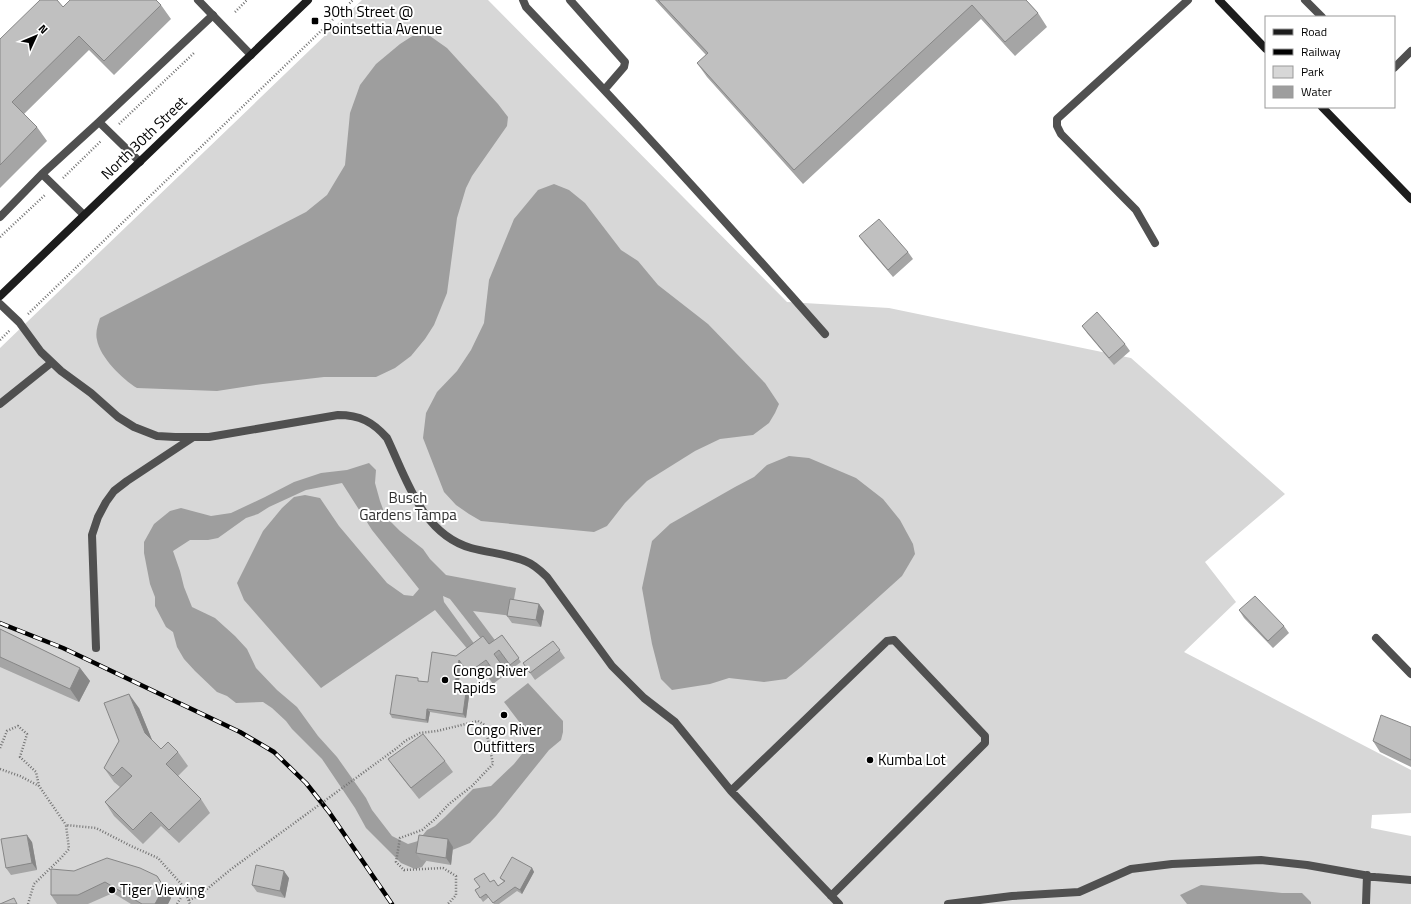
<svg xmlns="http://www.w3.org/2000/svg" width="1411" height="904" font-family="'Titillium Web',sans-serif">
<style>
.green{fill:#d7d7d7}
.water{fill:#9e9e9e;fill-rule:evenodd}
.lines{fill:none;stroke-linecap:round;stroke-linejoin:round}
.path{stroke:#727272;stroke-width:2.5;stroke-dasharray:1 2;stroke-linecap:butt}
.lane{stroke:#505050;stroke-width:8}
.street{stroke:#505050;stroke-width:8}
.secondary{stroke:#1d1d1d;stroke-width:8}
.rail-casing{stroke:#000;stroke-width:4.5}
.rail{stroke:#fff;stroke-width:3;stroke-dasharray:9;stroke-linecap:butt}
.path-bridge{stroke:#727272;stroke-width:2.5;stroke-dasharray:1 2;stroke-linecap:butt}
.wall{fill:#a5a5a5}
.shaded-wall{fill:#868686}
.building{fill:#c0c0c0;stroke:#868686}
.poi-dot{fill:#000;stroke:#fff;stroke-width:1.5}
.labels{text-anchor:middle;stroke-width:4;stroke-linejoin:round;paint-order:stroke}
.poi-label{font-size:15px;fill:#000;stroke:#fff;text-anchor:start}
.street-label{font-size:15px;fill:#000;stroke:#fff}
.park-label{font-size:15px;fill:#2e2e2e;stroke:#fff}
</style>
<rect width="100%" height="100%" fill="#fff"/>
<path class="green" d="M 362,0 L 488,0 L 787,302 L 889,308 L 1131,358 L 1285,494 L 1205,562 L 1236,602 L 1184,652 L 1411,770 L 1411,813 L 1372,815 L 1371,828 L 1411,836 L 1411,904 L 0,904 L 0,348 Z"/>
<path class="water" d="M 417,33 L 430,36 L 447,48 L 498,104 L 508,117 L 507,126 L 472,176 L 466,188 L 457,218 L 447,293 L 434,325 L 425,339 L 411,356 L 395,368 L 376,377 L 324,377 L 263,384 L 217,391 L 137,388 C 122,379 100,357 97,340 C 95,332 98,325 100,318 L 306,212 L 327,195 L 345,165 L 350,113 L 360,85 L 376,64 L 400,44 Z
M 554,184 L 569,190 L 585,203 L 621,250 L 638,261 L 658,285 L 708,324 L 765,383 L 779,404 L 775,413 L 769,423 L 753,435 L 720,439 L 695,451 L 647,481 L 625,503 L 607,526 L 594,532 L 481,521 L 469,514 L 456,505 L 444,492 L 423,438 L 426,413 L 437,392 L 457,371 L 471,350 L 484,323 L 489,280 L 514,219 L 538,190 Z
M 789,456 L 809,458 L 856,478 L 883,499 L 900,520 L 913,544 L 915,554 L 902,576 L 801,667 L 786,679 L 764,682 L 729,678 L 710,684 L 672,690 L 661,679 L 652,644 L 642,588 L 652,541 L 670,524 L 735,487 L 754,477 L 767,465 Z
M 369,463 L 376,470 L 375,483 L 380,501 L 386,517 L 400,531 L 423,549 L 430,559 L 446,575 L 516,588 L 511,616 L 473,611 L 515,667 L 493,684 L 470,652 L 435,610 L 321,688 L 244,600 L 237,583 L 263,531 L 282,508 L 294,497 L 305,495 L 320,498 L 339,526 L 387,583 L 404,595 L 413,596 L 419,589 L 372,530 L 342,483 L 306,490 L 269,507 L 258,514 L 246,518 L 218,538 L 208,540 L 190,540 L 173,551 L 180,571 L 184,587 L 192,607 L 215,618 L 235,636 L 247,649 L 256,668 L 277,690 L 297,707 L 318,736 L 337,757 L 366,798 L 372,810 L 392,836 L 408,844 L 418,841 L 427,830 L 435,826 L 445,817 L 473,789 L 491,786 L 514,764 L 530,744 L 530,736 L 504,702 L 528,683 L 563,721 L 563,732 L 561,740 L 549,750 L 496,816 L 470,843 L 427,860 L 422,867 L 415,869 L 401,863 L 366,828 L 355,808 L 322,759 L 292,729 L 286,721 L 272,708 L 263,702 L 236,703 L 227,696 L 217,692 L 195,671 L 184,659 L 177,647 L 173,632 L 166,627 L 155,606 L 155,597 L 150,584 L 144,553 L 144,542 L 154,524 L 170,511 L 181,508 L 211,516 L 231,513 L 265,497 L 294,482 L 321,473 L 347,470 ZM 443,596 L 450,599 L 507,672 L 499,678 L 444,602 Z
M 1201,885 L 1282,893 L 1302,893 L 1311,902 L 1311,904 L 1187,904 L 1180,895 Z"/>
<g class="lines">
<path class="path" d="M 235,12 L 247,0
M 119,124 L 194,53
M 63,178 L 101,141
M 0,237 L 46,194
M 28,314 L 353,0
M 0,340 L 10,330
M 0,748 L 7,731 L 18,726 L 27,734 L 20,757 L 36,772 L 39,786 L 66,825
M 397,748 L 405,741 L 420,733 L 437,731 L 478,721 L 485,725 L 493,764 L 472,786 L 449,804 L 435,819 L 422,830 L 400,838 L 396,862 L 404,870 L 443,868 L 456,876 L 456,895 L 448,904
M 0,769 L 20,776 L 39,786
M 189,900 L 200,895 L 230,870
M 28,904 L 34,884 L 61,858 L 69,849 L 66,825 L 96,828 L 131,846 L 158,858 L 183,886 L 190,904
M 177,904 L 185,891"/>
<path class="lane" d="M 523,0 L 526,7 C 628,114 727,223 825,334
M 570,0 L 625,62 L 624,67 L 605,89
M 1305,0 L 1322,17
M 1394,68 L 1411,51
M 140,162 L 99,122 L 213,15
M 84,215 L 42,174 L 99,122
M 0,217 L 42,174
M 1155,243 L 1136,210 L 1061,134 L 1057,126 L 1057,119 L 1188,0
M 0,304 L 19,322 L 41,352 L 61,371 L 91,393 L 118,417 L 134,427 L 157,436 L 175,437 L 209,437 L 338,415 C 360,415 373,422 387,438 C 407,480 422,534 471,548 C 489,553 509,554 525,561 C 533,564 541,571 547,577 L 612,666 L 644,698 L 675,722 L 731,791 L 839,904
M 0,404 L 51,363
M 1376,638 L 1411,674
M 96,648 L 92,535 L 98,517 L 106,502 L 114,491 L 127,481 L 192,438
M 731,791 L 887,641 L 894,640 L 985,736 L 985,743 L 831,896
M 948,904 L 1012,896 L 1079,892 L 1131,869 L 1172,864 L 1261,860 L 1307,865 L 1375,877 L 1411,880
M 1366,904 L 1367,875"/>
<path class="street" d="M 198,0 L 251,55"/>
<path class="secondary" d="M 1219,0 L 1266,49
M 1322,107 L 1411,199
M 0,296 L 308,0"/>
<g class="rail-casing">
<path id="rail" d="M 0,623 L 63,648 L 240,732 L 274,752 L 306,783 L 329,812 L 392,904"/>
</g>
<use href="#rail" class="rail"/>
<path class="path-bridge" d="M 230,870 L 397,748"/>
</g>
<path class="wall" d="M 655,0 L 1026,0 L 1038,13 L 1047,27 L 1015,56 L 981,19 L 803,184 L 707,77 L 697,63 L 706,55 Z
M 161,5 L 171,19 L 114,75 L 89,50 L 24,114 L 37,127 L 47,141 L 0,188 L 0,39 L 63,7 Z
M 859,236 L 908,252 L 913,259 L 893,277 L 864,243 Z
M 1082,326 L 1125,344 L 1130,351 L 1114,365 L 1087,333 Z
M 539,604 L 544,611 L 541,627 L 512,623 L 507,616 Z
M 1239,610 L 1284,626 L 1289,633 L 1273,648 L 1244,618 Z
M 0,629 L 80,668 L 90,681 L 79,702 L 0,667 Z
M 502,635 L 521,662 L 513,668 L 501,653 L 496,657 L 507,672 L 499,678 L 488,663 L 471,676 L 462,664 L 458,684 L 470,689 L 466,718 L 430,712 L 428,723 L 392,718 L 390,714 L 420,681 L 428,682 L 456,656 L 489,644 Z
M 553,641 L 565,658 L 535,680 L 523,663 Z
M 139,708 L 152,740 L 161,749 L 178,752 L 188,766 L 178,776 L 201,799 L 210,813 L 179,843 L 161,826 L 143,844 L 114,816 L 105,802 L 120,787 L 114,782 L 104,768 Z
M 1411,727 L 1411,767 L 1380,752 L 1373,741 Z
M 388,759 L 445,761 L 453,772 L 419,799 L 396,770 Z
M 32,842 L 37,870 L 11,875 L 6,868 Z
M 453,847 L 451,865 L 421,860 L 416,853 Z
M 532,868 L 534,872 L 522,894 L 517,891 L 499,904 L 494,904 L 489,897 L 483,902 L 475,890 L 490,882 L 498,886 L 504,882 L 500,878 Z
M 74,871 L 157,876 L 171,898 L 168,904 L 131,904 L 113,893 L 88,904 L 57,904 L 51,895 Z
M 289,878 L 285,898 L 257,892 L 252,885 Z"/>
<path class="shaded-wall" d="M 539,604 L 544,611 L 541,627 L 536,620 Z
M 459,660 L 462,664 L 458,687 L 455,684 Z
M 80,668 L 90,681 L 79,702 L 70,689 Z
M 467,685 L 470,689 L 466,718 L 463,714 Z
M 129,694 L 139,708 L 155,747 L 145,733 Z
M 427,709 L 430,712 L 428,723 L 426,720 Z
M 27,835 L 32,842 L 37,870 L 32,863 Z
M 448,839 L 453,847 L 451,865 L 446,858 Z
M 532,868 L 534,872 L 522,894 L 520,890 Z
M 284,871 L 289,878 L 285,898 L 280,891 Z
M 157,876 L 171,898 L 168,904 L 155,904 Z"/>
<path class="building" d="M 40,0 L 57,0 L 63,7 L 70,0 L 156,0 L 161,5 L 104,61 L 79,36 L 12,102 L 37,127 L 0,165 L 0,39 Z
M 658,0 L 1026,0 L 1038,13 L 1005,42 L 972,5 L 794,170 L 697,63 L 708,53 Z
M 879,219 L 908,252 L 888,270 L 859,236 Z
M 1097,312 L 1125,344 L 1109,358 L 1082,326 Z
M 1255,596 L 1284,626 L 1268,641 L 1239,610 Z
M 510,599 L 539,604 L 536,620 L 507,616 Z
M 0,629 L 80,668 L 70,689 L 0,657 Z
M 502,635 L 519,658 L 510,665 L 499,650 L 494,654 L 504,668 L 496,674 L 486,660 L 468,673 L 459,660 L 455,684 L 467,685 L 463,714 L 427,709 L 426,720 L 390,714 L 396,675 L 418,678 L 418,681 L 428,682 L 432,652 L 456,656 L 483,636 L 489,644 Z
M 553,641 L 560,650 L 530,673 L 523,663 Z
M 129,694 L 145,733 L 161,749 L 168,742 L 178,752 L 166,764 L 201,799 L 169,830 L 151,812 L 133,830 L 105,802 L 132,776 L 122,767 L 113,776 L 104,768 L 119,741 L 104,703 Z
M 1381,715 L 1411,727 L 1411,760 L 1373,741 Z
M 423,734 L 445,761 L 411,788 L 388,759 Z
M 27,835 L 32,863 L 6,868 L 1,839 Z
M 419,835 L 448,839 L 446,858 L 416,853 Z
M 512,857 L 532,868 L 520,890 L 515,887 L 493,903 L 486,894 L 480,898 L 475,890 L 480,887 L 474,879 L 484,873 L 490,882 L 494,880 L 498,886 L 505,881 L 500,878 Z
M 107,858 L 140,868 L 157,876 L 164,887 L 155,904 L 142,904 L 105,882 L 78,895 L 51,895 L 51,869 L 74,871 Z
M 256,865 L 284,871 L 280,891 L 252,885 Z
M 14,898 L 17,904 L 0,904 Z"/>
<g class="poi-dot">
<rect x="311" y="17" width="8" height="8" rx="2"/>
<circle cx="445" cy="680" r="4"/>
<circle cx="504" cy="715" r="4"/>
<circle cx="870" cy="760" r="4"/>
<circle cx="112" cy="890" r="4"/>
</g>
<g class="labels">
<g class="poi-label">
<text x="323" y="17">30th Street @<tspan x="323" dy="17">Pointsettia Avenue</tspan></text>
<text x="453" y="676">Congo River<tspan x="453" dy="17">Rapids</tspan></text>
<text x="504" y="735" text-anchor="middle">Congo River<tspan x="504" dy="17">Outfitters</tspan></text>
<text x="878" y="765">Kumba Lot</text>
<text x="120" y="895">Tiger Viewing</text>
</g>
<g class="street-label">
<text transform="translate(144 138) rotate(-44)" y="5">North 30th Street</text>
</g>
<g class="park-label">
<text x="408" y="503">Busch<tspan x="408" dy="17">Gardens Tampa</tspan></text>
</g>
</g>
<rect x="1265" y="16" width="130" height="92" fill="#ffffff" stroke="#999999"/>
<rect x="1273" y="29" width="20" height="6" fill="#1d1d1d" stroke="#999999"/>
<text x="1301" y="36" font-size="12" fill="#000000">Road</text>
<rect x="1273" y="49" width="20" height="6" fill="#000000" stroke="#999999"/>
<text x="1301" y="56" font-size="12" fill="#000000">Railway</text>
<rect x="1273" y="66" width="20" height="12" fill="#d7d7d7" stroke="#999999"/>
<text x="1301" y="76" font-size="12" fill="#000000">Park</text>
<rect x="1273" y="86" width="20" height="12" fill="#9e9e9e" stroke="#999999"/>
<text x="1301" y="96" font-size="12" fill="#000000">Water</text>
<g transform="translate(36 36) rotate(46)" stroke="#ffffff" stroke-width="3" paint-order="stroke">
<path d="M0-3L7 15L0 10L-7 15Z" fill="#000000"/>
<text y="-6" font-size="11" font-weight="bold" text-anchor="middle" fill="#000000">N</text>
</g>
</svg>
